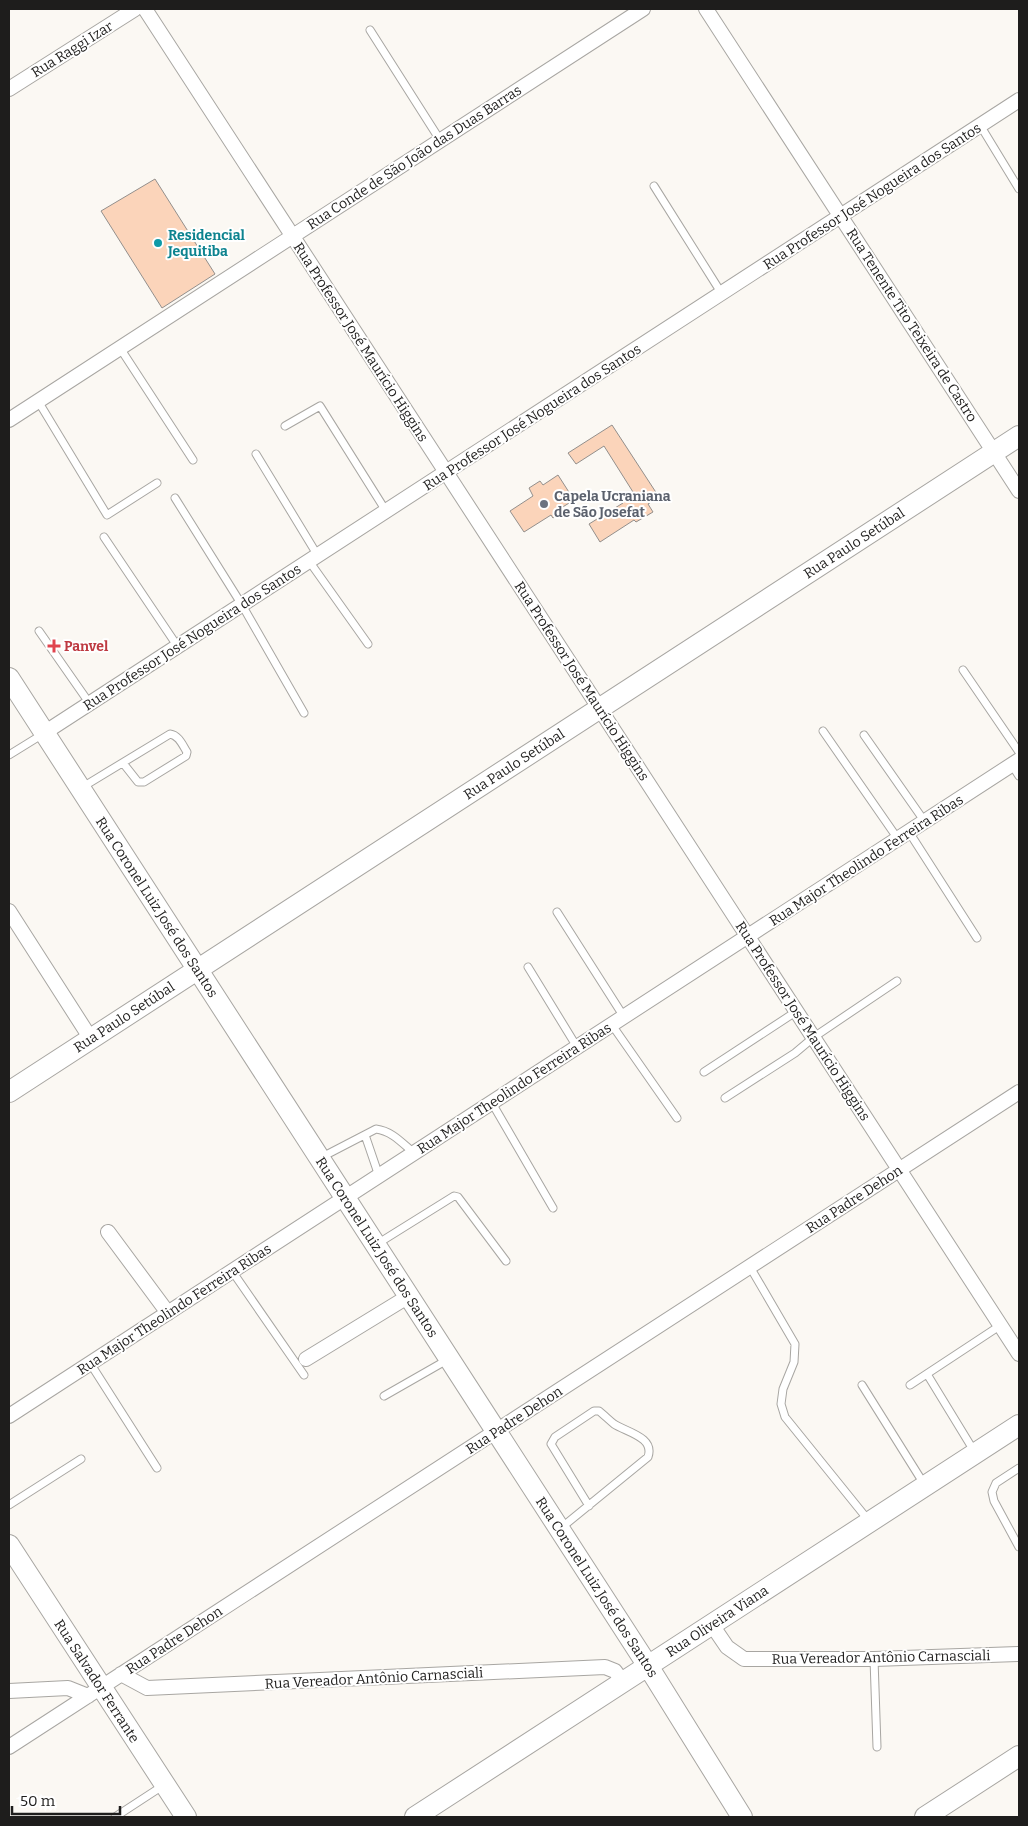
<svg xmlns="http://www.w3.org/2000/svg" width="1028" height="1826" font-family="Bitter,serif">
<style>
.building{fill:#fbd4ba;stroke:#938f8c}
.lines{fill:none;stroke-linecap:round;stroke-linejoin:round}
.lane-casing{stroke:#a8a6a2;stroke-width:9}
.street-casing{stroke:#a8a6a2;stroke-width:16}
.secondary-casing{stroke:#a8a6a2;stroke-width:22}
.lane{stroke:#fff;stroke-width:7}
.street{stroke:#fff;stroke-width:14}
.secondary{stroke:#fff;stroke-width:20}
.culture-dot{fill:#0f9aa8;stroke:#fff;stroke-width:2}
.worship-dot{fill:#6b7280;stroke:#fff;stroke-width:2}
.health-dot{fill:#e0444e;stroke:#fff;stroke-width:2}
.labels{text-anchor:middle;stroke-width:4;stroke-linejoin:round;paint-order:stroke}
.street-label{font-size:14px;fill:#1e1d1c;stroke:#fff}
.culture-label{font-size:14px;font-weight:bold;fill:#0d838f;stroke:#fff;text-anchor:start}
.worship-label{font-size:14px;font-weight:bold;fill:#5b616d;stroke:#fff;text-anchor:start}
.health-label{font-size:14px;font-weight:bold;fill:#be3a42;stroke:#fff;text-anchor:start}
</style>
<rect width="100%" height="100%" fill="#fbf8f3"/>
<path class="building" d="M 155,179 L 215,274 L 162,308 L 101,211 Z
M 612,425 L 659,497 L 648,504 L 653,512 L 636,522 L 634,520 L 600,542 L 589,524 L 623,503 L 621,500 L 633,492 L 604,446 L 576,464 L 568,453 Z
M 558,475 L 574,500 L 561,508 L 563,511 L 553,518 L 551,515 L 524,532 L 510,511 L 533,496 L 529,488 L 540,481 L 543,485 Z"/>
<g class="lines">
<g class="lane-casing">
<path id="lane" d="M 370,30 L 440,140
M 980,125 L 1019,189
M 654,186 L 722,294
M 120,348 L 193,460
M 38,401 L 107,515 L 157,483
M 285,426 L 320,406 L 386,511
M 256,454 L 318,556
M 175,498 L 242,605 L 304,713
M 104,537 L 178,647
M 309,561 L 368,644
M 39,631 L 90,704
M 963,670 L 1019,752
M 823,731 L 898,839
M 864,735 L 925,822
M 9,755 L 43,734
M 1012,765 L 1019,776
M 81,788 L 170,734 C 179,735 183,746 187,752 L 186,756 L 144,782 L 138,782 L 123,763
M 909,832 L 977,938
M 557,912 L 624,1017
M 528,967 L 577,1047
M 612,1025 L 677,1118
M 704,1072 L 797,1011
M 725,1098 L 795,1053 L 814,1037 L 897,981
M 492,1103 L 553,1208
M 365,1135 L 379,1176
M 322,1157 L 376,1129 C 392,1131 402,1143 414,1153
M 377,1244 L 454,1196 L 458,1197 L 506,1261
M 750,1267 L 795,1344 L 794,1362 L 783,1389 L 781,1404 L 785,1417 L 869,1521
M 232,1271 L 304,1375
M 90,1363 L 157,1468
M 927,1374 L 974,1451
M 862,1385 L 924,1484
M 910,1385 L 1001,1325
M 384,1396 L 447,1360
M 1019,1468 L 996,1483 L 992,1492 L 994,1501 L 1019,1547
M 9,1505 L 81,1459
M 561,1528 L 648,1457 C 655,1437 626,1432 614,1424 C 609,1420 604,1415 599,1411 L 594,1411 L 555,1437 L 551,1444 L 589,1506
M 874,1659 L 877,1747
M 115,1817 L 164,1785"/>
</g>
<g class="street-casing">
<path id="street" d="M 145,9 L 1019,1354
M 706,9 L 1019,491
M 9,89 L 135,9
M 9,420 L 643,9
M 44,733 L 1019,100
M 9,911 L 91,1039
M 108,1232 L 168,1313
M 306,1359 L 409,1296
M 9,1416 L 1019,760
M 712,1625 L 727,1647 L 744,1659 L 874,1659 L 1019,1654
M 121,1674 L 147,1688 L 605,1667 L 615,1671 L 623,1682
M 9,1691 L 68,1688 L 88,1696
M 9,1747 L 1019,1092"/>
</g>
<g class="secondary-casing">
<path id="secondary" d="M 9,678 L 648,1666 L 742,1817
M 9,1092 L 1019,436
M 9,1545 L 186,1817
M 415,1817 L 1019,1425
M 925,1817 L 1019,1756"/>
</g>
<use href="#lane" class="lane"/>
<use href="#street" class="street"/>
<use href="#secondary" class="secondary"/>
</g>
<circle class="culture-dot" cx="158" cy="243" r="5"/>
<circle class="worship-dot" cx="544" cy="504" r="5"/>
<path class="health-dot" d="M51.5 638.5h5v5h5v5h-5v5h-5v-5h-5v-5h5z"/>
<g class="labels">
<g class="street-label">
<text transform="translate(72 49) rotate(-32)" y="5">Rua Raggi Izar</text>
<text transform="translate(414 157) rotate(-33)" y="5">Rua Conde de São João das Duas Barras</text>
<text transform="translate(872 196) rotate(-33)" y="5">Rua Professor José Nogueira dos Santos</text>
<text transform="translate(912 325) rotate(57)" y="5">Rua Tenente Tito Teixeira de Castro</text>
<text transform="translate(361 342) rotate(57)" y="5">Rua Professor José Maurício Higgins</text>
<text transform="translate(532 417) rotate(-33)" y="5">Rua Professor José Nogueira dos Santos</text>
<text transform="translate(854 543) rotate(-33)" y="5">Rua Paulo Setúbal</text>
<text transform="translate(192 637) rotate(-33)" y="5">Rua Professor José Nogueira dos Santos</text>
<text transform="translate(582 681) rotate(57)" y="5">Rua Professor José Maurício Higgins</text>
<text transform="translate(514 764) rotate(-33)" y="5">Rua Paulo Setúbal</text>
<text transform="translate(866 860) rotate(-33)" y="5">Rua Major Theolindo Ferreira Ribas</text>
<text transform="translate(157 907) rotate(57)" y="5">Rua Coronel Luiz José dos Santos</text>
<text transform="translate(124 1017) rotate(-33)" y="5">Rua Paulo Setúbal</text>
<text transform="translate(803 1021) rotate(57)" y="5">Rua Professor José Maurício Higgins</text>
<text transform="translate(514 1088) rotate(-33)" y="5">Rua Major Theolindo Ferreira Ribas</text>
<text transform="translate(854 1199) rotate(-33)" y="5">Rua Padre Dehon</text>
<text transform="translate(377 1247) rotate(57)" y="5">Rua Coronel Luiz José dos Santos</text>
<text transform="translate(174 1309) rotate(-33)" y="5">Rua Major Theolindo Ferreira Ribas</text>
<text transform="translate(514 1420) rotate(-33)" y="5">Rua Padre Dehon</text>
<text transform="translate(597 1587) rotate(57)" y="5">Rua Coronel Luiz José dos Santos</text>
<text transform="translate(717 1621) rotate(-33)" y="5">Rua Oliveira Viana</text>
<text transform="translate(174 1640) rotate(-33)" y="5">Rua Padre Dehon</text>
<text transform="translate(881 1657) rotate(-1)" y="5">Rua Vereador Antônio Carnasciali</text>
<text transform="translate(374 1678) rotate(-3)" y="5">Rua Vereador Antônio Carnasciali</text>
<text transform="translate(97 1681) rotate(57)" y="5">Rua Salvador Ferrante</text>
</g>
<g class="culture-label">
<text x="168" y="240">Residencial<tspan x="168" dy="16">Jequitiba</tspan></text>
</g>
<g class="worship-label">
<text x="554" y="501">Capela Ucraniana<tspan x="554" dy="16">de São Josefat</tspan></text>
</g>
<g class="health-label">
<text x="64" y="651">Panvel</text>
</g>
</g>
<rect width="1028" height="1826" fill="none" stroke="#1e1d1c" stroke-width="20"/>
<path d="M12 1806v8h108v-8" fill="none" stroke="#1e1d1c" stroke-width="2.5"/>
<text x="20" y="1806" font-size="15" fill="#1e1d1c" stroke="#ffffff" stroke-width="4" paint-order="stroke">50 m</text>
</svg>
